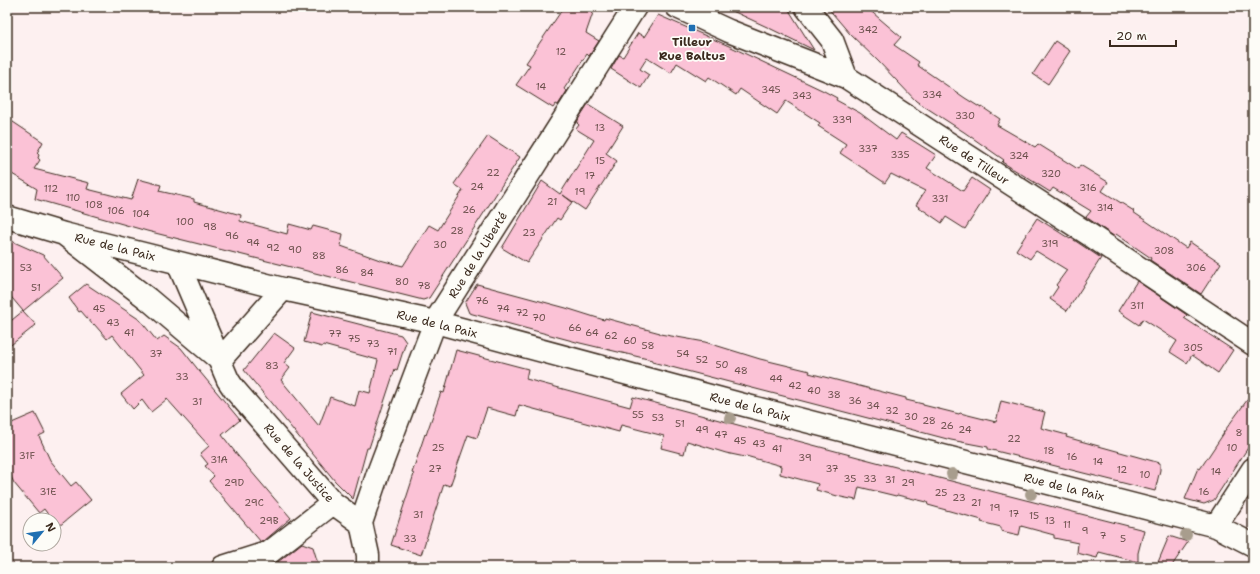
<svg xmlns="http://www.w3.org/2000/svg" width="1260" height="574" font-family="'Shantell Sans',sans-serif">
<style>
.building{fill:#fbc2d6;stroke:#3b2a1e}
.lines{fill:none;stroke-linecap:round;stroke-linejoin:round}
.minor-casing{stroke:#3b2a1e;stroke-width:25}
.minor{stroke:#fdfcf7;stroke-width:22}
.tree{fill:#a89d8d}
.poi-dot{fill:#1f6fb2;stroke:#fdfcf7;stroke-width:1.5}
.labels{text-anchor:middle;stroke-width:3.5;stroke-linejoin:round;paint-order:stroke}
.number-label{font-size:10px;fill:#6b504c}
.poi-label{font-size:12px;font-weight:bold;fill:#3b2a1e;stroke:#fdfcf7}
.street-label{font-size:12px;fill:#3b2a1e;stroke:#fdfcf7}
</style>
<rect width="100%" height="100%" fill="#fdf0f0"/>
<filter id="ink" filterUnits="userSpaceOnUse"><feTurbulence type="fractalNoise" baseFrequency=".025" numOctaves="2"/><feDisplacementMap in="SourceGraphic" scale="8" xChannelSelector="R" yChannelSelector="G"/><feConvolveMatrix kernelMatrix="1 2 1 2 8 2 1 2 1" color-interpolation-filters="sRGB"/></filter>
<g filter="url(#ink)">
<path class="building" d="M 564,7 L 595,7 L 586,33 L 599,41 L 589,56 L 587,54 L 564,89 L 567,91 L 558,105 L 556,104 L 553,108 L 516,85 L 530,65 L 526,63 Z
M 724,7 L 787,7 L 814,50 L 767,27 Z
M 827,7 L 866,7 L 901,37 L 894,45 L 919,62 L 917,65 L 965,98 L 981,108 L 982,107 L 1000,119 L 997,125 L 1035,147 L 1038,144 L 1078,169 L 1080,165 L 1108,182 L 1102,191 L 1134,211 L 1133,212 L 1186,248 L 1190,242 L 1221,263 L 1201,294 L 1150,260 L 1151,258 L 1116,234 L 1115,237 L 1086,217 L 1091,211 L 1053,188 L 1050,192 L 1002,162 L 1004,160 L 964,132 L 916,101 L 878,61 L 850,34 Z
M 658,15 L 729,46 L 824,91 L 837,98 L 836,100 L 860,113 L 896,140 L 901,133 L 936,155 L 927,168 L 963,191 L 972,178 L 990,190 L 965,229 L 946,217 L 942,223 L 916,205 L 925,191 L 891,174 L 885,183 L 840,153 L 846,144 L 818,126 L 820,123 L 786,101 L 777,114 L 740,89 L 736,95 L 709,77 L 706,81 L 677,63 L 671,73 L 647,58 L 640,69 L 649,75 L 641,88 L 611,69 L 619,55 L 623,57 L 638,33 L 644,37 Z
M 1055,41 L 1070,51 L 1048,84 L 1033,74 Z
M 588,104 L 623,126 L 606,153 L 617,161 L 585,210 L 563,195 L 572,202 L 560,220 L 557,218 L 527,263 L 502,248 L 542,181 L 560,194 L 594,140 L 576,129 L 579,125 L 577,123 L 579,118 Z
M 7,118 L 43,142 L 37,153 L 39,155 L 38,158 L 40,160 L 34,169 L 89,183 L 87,189 L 131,200 L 138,179 L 161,185 L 159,191 L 194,199 L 194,202 L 241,215 L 240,221 L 287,234 L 289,224 L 311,230 L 313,226 L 343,234 L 341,246 L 380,260 L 403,266 L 429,225 L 438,230 L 463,190 L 454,184 L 488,136 L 520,157 L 429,298 L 423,300 L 147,231 L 35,199 L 37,189 L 7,171 Z
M 1037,218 L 1070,239 L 1071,238 L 1101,258 L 1067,311 L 1050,299 L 1058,287 L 1056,285 L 1067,270 L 1036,251 L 1030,259 L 1016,250 Z
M 7,239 L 43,255 L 63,278 L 23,311 L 7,292 Z
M 1137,281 L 1187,315 L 1184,318 L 1233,350 L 1218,373 L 1192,355 L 1187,363 L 1170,352 L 1177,341 L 1143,319 L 1139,325 L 1118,311 Z
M 86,284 L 140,320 L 157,341 L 164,336 L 181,348 L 200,372 L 240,420 L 222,435 L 238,456 L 291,518 L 264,541 L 261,542 L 209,481 L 214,476 L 205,466 L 208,464 L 200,454 L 209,446 L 167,399 L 151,412 L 142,400 L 133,409 L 121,394 L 144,375 L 112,335 L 107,339 L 94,324 L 93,325 L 81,311 L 79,312 L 69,298 Z
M 477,284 L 566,308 L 604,320 L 605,318 L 660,333 L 660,334 L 705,342 L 760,359 L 810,371 L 809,373 L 906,398 L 906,400 L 923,404 L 923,405 L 959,414 L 960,413 L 996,422 L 1001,401 L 1045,412 L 1041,428 L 1067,435 L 1066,437 L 1160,463 L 1160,470 L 1155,491 L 988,449 L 988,447 L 951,440 L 887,423 L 652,362 L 652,360 L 580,343 L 469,313 L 465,303 Z
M 23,311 L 36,325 L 7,348 L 7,324 Z
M 312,312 L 401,335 L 406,342 L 397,370 L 395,369 L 369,448 L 367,448 L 353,499 L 335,481 L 244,370 L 274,333 L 295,348 L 284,363 L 290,368 L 281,380 L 319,426 L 330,397 L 355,406 L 359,390 L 370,393 L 378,360 L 323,345 L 322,347 L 304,342 Z
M 456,350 L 528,369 L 526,379 L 630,407 L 633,397 L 884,464 L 1144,530 L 1138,553 L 1138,562 L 1099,552 L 1097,558 L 1077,553 L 1078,543 L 1054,538 L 1054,535 L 1021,526 L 1019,535 L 1001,531 L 1001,527 L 981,522 L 982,520 L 928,505 L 927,502 L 897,495 L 896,496 L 859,487 L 856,500 L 841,497 L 816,490 L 818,484 L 780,474 L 781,466 L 746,456 L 745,457 L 726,453 L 687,441 L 684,454 L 661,448 L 664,436 L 621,425 L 619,432 L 519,405 L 516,416 L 487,408 L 477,438 L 468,435 L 450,486 L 444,484 L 421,555 L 391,545 L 414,474 L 412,473 L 425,434 L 426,435 L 441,392 L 444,393 Z
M 1253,392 L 1253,440 L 1214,500 L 1204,504 L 1185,499 L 1198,468 L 1200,469 L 1224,433 L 1223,433 Z
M 35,413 L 45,433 L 39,436 L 50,460 L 71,486 L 76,482 L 91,500 L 58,527 L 54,522 L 54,520 L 52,520 L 44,509 L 39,513 L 14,483 L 7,468 L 7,425 Z
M 1169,536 L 1188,542 L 1171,567 L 1156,567 Z
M 302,543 L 313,547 L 319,567 L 279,567 L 278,562 Z"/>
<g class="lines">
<g class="minor-casing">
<path id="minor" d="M 677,7 L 729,31 L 846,77 L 1090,235 L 1253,344
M 806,7 L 832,40 L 846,77
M 7,217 L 64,234 L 148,299 L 220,360 L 283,289
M 64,234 L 283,289 L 435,322 L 740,404 L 1216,526 L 1253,545
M 178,263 L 228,380 L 234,389 L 333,503 L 361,523 L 368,555 L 368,567
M 361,523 L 378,473 L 435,322 L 635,7
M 1216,526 L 1253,469
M 223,567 L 270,552 L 333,503"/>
</g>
<use href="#minor" class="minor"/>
</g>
<g class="tree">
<circle cx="730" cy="418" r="6"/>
<circle cx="952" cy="474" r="6"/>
<circle cx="1031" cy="494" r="6"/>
<circle cx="1186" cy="535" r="6"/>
</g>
</g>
<rect class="poi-dot" x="688" y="24" width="8" height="8" rx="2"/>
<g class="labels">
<g class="number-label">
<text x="868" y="33">342</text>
<text x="561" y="55">12</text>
<text x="541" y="90">14</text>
<text x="771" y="93">345</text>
<text x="932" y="98">334</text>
<text x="802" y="99">343</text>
<text x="965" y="119">330</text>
<text x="842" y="123">339</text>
<text x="600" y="131">13</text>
<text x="868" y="152">337</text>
<text x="900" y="158">335</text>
<text x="1019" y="159">324</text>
<text x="600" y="164">15</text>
<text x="493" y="176">22</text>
<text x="1051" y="177">320</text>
<text x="590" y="179">17</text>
<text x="477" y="190">24</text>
<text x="1088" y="191">316</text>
<text x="51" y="192">112</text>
<text x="580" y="195">19</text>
<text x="73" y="201">110</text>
<text x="940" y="202">331</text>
<text x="552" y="205">21</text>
<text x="94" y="208">108</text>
<text x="1105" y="211">314</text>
<text x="469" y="213">26</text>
<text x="116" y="214">106</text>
<text x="141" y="217">104</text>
<text x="185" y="225">100</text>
<text x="210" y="230">98</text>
<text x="457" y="234">28</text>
<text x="529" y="236">23</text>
<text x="232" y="239">96</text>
<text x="253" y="246">94</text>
<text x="1050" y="247">319</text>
<text x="440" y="248">30</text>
<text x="273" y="251">92</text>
<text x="295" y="253">90</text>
<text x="1164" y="254">308</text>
<text x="319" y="259">88</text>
<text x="26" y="271">53</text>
<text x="1196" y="271">306</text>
<text x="342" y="273">86</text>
<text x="367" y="276">84</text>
<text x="402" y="285">80</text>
<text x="424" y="289">78</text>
<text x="36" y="291">51</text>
<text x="482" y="304">76</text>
<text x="1137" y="309">311</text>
<text x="99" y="312">45</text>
<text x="503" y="312">74</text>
<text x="522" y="316">72</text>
<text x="539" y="321">70</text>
<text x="113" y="326">43</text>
<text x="575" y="331">66</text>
<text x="129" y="336">41</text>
<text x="592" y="336">64</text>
<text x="335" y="337">77</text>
<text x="611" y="339">62</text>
<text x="354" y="342">75</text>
<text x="630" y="344">60</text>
<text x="373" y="347">73</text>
<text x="648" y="349">58</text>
<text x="1193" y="351">305</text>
<text x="392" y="355">71</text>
<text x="156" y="357">37</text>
<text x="683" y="357">54</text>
<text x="702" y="363">52</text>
<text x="722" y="368">50</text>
<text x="272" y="369">83</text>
<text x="741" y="374">48</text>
<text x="182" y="380">33</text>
<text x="776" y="382">44</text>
<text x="795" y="389">42</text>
<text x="814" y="394">40</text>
<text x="834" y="398">38</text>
<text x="855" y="404">36</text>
<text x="197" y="405">31</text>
<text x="873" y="409">34</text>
<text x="892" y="414">32</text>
<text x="638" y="418">55</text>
<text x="911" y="420">30</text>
<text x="658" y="421">53</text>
<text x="929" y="424">28</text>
<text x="680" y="427">51</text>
<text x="947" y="429">26</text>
<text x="702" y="433">49</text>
<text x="965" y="433">24</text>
<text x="1239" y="436">8</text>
<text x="721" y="438">47</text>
<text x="1014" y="442">22</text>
<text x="740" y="444">45</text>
<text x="759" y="447">43</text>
<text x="438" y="451">25</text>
<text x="1232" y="451">10</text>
<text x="777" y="452">41</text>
<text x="1049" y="454">18</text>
<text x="27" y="459">31F</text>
<text x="1072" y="460">16</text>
<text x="805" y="461">39</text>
<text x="219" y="463">31A</text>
<text x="1098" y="465">14</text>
<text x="435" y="472">27</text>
<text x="832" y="472">37</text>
<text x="1122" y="473">12</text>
<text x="1216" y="475">14</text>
<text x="1145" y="478">10</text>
<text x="850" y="482">35</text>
<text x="870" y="482">33</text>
<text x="890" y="483">31</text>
<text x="234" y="486">29D</text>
<text x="908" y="486">29</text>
<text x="48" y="495">31E</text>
<text x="1204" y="495">16</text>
<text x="941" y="496">25</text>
<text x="959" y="501">23</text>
<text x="254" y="506">29C</text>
<text x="976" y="506">21</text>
<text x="995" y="511">19</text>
<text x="1014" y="517">17</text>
<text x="418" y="518">31</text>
<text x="1034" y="519">15</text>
<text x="269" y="524">29B</text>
<text x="1050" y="524">13</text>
<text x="1067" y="528">11</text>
<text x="1085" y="534">9</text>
<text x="1103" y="539">7</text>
<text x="410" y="542">33</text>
<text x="1123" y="542">5</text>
</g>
<g class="poi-label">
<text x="692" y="46">Tilleur<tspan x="692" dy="14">Rue Baltus</tspan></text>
</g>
<g class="street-label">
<text transform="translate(974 160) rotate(33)" y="4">Rue de Tilleur</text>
<text transform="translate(115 247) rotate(14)" y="4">Rue de la Paix</text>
<text transform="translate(478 255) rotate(-58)" y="4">Rue de la Liberté</text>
<text transform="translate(437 324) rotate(14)" y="4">Rue de la Paix</text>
<text transform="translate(750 407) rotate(15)" y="4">Rue de la Paix</text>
<text transform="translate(299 463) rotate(49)" y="4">Rue de la Justice</text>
<text transform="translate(1064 487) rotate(14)" y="4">Rue de la Paix</text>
</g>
</g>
<rect width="1260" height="574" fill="none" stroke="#fdfcf7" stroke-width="24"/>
<rect x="12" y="12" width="1236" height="550" fill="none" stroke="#3b2a1e" stroke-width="1.5" filter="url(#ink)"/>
<g transform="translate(42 532) rotate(61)"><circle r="19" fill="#fdfcf7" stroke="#afa8a0"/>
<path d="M0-3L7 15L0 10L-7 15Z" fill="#1f6fb2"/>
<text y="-6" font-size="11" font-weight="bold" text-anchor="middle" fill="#3b2a1e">N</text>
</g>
<path d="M1110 40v6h66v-6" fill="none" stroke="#3b2a1e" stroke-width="2"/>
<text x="1116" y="40" font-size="12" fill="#3b2a1e" stroke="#fdfcf7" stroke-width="3" paint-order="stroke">20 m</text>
</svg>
